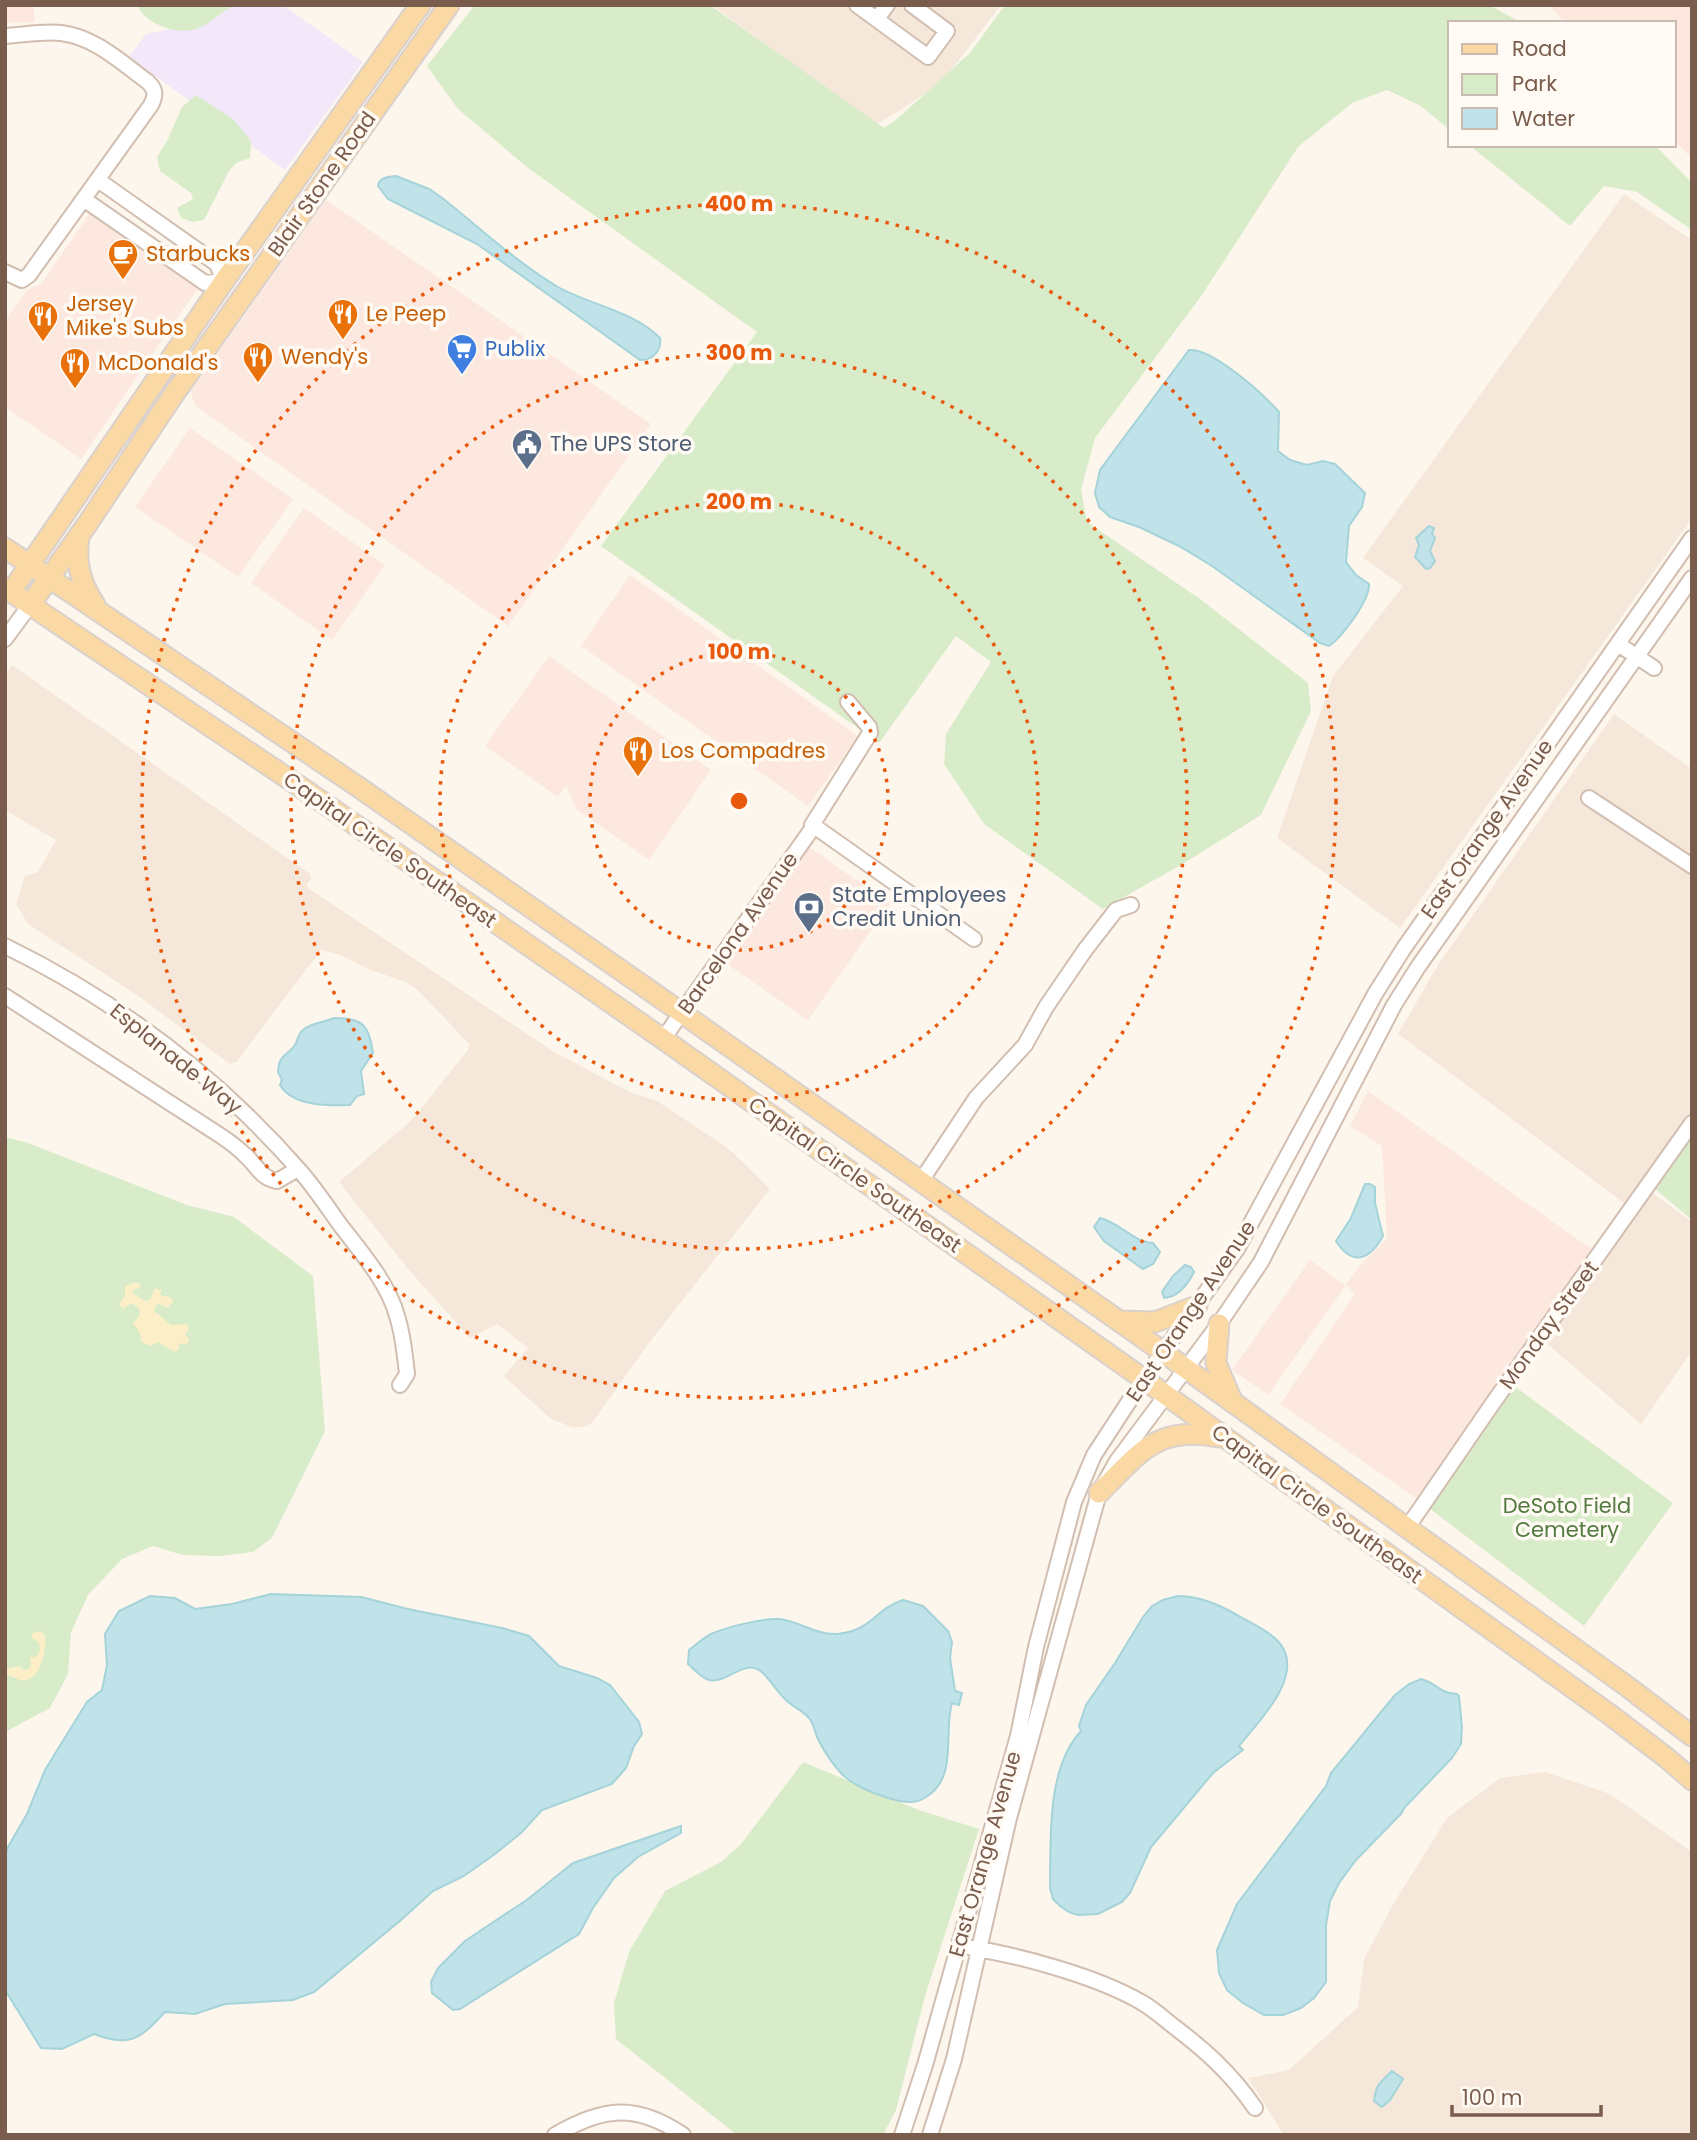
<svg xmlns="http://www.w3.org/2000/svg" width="1697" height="2140" font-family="Poppins,sans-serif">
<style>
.residential{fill:#f5e8da}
.commercial{fill:#fde8e0}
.education{fill:#f3e8fa}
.green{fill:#d8ecc9}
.sand{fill:#fcefc7}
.water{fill:#bfe3e8;stroke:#a5d3da;stroke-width:2}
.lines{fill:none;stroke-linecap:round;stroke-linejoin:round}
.minor-casing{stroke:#d1beb0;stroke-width:18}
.major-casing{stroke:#dad1cd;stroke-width:23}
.minor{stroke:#fff;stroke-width:14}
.major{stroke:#fbd9a5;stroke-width:19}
.ring{fill:none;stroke:#e8590c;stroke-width:3.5;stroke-dasharray:3.5 7}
.labels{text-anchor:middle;stroke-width:7;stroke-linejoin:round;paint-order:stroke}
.street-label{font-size:21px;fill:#7a5c4d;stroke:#fffaf3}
.food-label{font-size:21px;fill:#c56008;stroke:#fffaf3;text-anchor:start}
.shop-label{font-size:21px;fill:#366cbe;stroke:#fffaf3;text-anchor:start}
.service-label{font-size:21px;fill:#4e5e75;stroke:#fffaf3;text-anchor:start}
.park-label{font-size:21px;fill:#537a41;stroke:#fffaf3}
.centre{fill:#e8590c;stroke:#fffaf3;stroke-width:3.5}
.ring-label{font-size:21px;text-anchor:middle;font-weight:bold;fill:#e8590c;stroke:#fffaf3;stroke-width:7;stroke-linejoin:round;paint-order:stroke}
</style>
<rect width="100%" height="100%" fill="#fdf6ec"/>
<path class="residential" d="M 712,5 L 1001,5 L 943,81 L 902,109 L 875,125 Z
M 1624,194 L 1692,240 L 1692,518 L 1400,928 L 1277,838 L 1333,676 L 1403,586 L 1363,558 Z
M 12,665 L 310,874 L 311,879 L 307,884 L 308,888 L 556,1053 L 632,1093 L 657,1101 L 729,1149 L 770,1189 L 652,1339 L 592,1423 L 584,1427 L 572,1427 L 551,1419 L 504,1376 L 528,1348 L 497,1324 L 470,1338 L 408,1269 L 339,1182 L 411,1121 L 468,1050 L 469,1044 L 417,989 L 403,981 L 370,970 L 341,955 L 321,950 L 236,1062 L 230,1064 L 134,993 L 28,924 L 16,904 L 25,876 L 38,872 L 56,840 L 5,810 L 5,675 Z
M 1614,714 L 1692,769 L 1692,1114 L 1642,1185 L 1692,1222 L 1692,1351 L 1641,1424 L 1546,1343 L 1636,1212 L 1398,1034 L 1438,965 Z
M 1545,1772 L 1610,1794 L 1692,1852 L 1692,2135 L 1284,2135 L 1248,2078 L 1289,2070 L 1358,2007 L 1364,1959 L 1392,1906 L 1447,1818 L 1500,1778 Z"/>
<path class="commercial" d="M 5,5 L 34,5 L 34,22 L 5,23 Z
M 1549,5 L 1692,5 L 1692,158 L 1674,141 L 1674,23 L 1565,23 Z
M 326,200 L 651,424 L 508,626 L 197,407 L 193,400 L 191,391 Z
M 89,214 L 96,215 L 199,286 L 81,459 L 5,407 L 5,321 L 27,290 L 42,283 Z
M 190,428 L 293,499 L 238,577 L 135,507 Z
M 304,508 L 385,565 L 332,640 L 251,583 Z
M 630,575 L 858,736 L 808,806 L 581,646 Z
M 549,656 L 711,770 L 649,860 L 576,809 L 566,786 L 558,797 L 485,746 Z
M 809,847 L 890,904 L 808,1020 L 727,964 Z
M 1368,1091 L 1597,1253 L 1419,1500 L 1280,1404 L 1355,1294 L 1346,1285 L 1268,1395 L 1232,1370 L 1310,1260 L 1345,1285 L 1363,1262 L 1387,1239 L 1382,1146 L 1350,1126 Z"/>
<path class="education" d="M 225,5 L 283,5 L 363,62 L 285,170 L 129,57 L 146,34 L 206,22 Z"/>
<path class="green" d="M 137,5 L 235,5 C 222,11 213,21 201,27 C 182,37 146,26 137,5 Z
M 475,5 L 710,5 L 884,128 L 897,119 L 970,53 L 1005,5 L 1489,5 L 1522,23 L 1450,23 L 1450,130 L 1421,106 L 1387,90 L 1352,103 L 1298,147 L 1202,295 L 1095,438 L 1081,490 L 1087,522 L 1200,599 L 1308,683 L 1311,711 L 1261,815 L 1186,862 L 1103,909 L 984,824 L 944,764 L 946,734 L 991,662 L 956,636 L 879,743 L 601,546 L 757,332 L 528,168 L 458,109 L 427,66 Z
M 196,95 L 234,120 L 251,141 L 250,158 L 236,163 L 229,171 L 204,220 L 193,222 L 181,218 L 177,208 L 193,199 L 191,193 L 160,171 L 157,157 L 167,141 L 182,107 Z
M 1469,145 L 1655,145 L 1692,183 L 1692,230 L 1637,192 L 1604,186 L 1570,226 Z
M 5,1137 L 28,1143 L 187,1205 L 234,1217 L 313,1276 L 325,1431 L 272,1538 L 253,1552 L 219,1556 L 183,1555 L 153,1546 L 122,1559 L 88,1595 L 71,1632 L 68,1674 L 50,1708 L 5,1732 Z
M 1692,1137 L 1692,1220 L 1654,1188 Z
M 1514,1386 L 1673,1503 L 1584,1626 L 1429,1508 Z
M 803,1762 L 919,1810 L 979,1829 L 925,1996 L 896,2110 L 883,2135 L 737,2135 L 616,2039 L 614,2003 L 629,1952 L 665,1891 L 721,1862 L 741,1844 Z"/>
<path class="sand" d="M 136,1282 L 140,1284 L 140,1288 L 133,1290 L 133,1293 L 145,1301 L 150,1300 L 155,1288 L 162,1290 L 160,1293 L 162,1296 L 170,1297 L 173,1302 L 168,1308 L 157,1303 L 154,1311 L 171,1325 L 187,1324 L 189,1329 L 185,1334 L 189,1340 L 187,1345 L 179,1343 L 179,1350 L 174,1352 L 158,1342 L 151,1346 L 141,1342 L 140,1333 L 133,1323 L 140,1315 L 139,1308 L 131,1303 L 123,1309 L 119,1305 L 125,1296 L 125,1286 Z
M 40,1631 L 45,1635 C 47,1648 41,1683 21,1680 C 15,1679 12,1675 5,1675 L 5,1669 L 19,1666 L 24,1670 L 29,1669 L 31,1665 L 30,1658 L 37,1656 L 40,1650 L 39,1643 L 32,1638 L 32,1634 Z"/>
<path class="water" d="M 396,176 L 429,189 L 441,197 C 479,227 516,262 558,287 C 590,305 634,311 660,338 C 662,350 652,361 640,360 L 477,244 L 388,199 L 378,186 C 379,177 389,177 396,176 Z
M 1189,350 C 1213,348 1263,394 1279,412 L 1278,451 L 1290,460 L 1307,465 L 1323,461 L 1335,464 L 1365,493 L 1362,507 L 1349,526 L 1346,562 L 1356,575 L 1369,584 C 1370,600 1342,637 1329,646 L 1320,643 L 1212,566 L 1179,546 L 1139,527 L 1110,517 L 1099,507 L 1095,493 L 1100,470 Z
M 1429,526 L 1434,528 L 1432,534 L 1435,538 L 1430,551 L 1435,561 L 1430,568 L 1426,569 L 1415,557 L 1419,545 L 1416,538 Z
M 334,1018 C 363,1018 369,1025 373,1053 L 361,1071 L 364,1094 L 357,1096 L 350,1105 C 328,1106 292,1106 280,1085 L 282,1080 L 278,1072 C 279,1054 286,1057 295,1045 C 298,1040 298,1034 303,1030 C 312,1022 323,1023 334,1018 Z
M 1365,1184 L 1370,1184 L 1375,1187 L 1375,1203 L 1383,1236 C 1369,1261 1352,1266 1336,1241 L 1351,1218 Z
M 1100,1218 C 1119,1222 1133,1242 1153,1243 L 1160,1252 L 1153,1264 L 1143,1269 L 1104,1241 L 1094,1227 Z
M 1185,1265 L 1191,1267 L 1194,1272 C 1188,1284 1179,1297 1164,1298 L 1162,1292 L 1173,1276 Z
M 271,1594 L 361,1597 L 408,1609 L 502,1628 L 529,1636 L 559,1666 L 597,1678 L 610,1685 L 639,1722 L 642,1734 L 634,1746 L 626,1768 L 612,1784 L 542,1810 L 521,1833 L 495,1854 L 464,1876 L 433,1891 L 401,1920 L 314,1992 L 293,2000 L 225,2004 L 195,2014 L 165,2012 C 140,2039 130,2048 94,2034 L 62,2049 L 41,2048 L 5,1990 L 5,1857 L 8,1847 L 27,1814 L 45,1770 L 87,1702 L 102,1690 L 107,1665 L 105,1634 L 119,1611 L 150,1596 L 175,1598 L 195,1609 L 232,1604 Z
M 1178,1596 C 1202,1596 1224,1607 1244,1619 C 1257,1626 1276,1635 1283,1648 C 1301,1680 1258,1722 1239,1746 L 1243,1750 L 1213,1773 L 1151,1847 L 1130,1893 L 1122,1902 L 1098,1914 L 1078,1915 L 1069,1912 L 1060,1906 L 1053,1899 L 1050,1888 C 1051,1839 1046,1769 1081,1731 L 1079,1726 L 1086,1705 L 1115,1663 L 1143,1617 L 1152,1606 L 1163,1600 Z
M 903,1600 L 923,1606 L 948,1631 L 952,1642 L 950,1658 L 955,1691 L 962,1693 L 959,1705 L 952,1703 C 945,1727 953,1762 940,1783 C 935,1792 921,1803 910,1802 C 892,1802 858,1788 845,1777 C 834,1767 823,1750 817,1737 C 815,1731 813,1723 809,1718 C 803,1711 794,1707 788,1702 C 778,1693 772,1682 763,1673 C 745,1656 729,1684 709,1680 C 701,1678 694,1669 688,1664 L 689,1650 C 696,1645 703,1638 711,1634 C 727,1627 769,1616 785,1620 C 803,1624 818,1635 837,1634 C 872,1631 875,1609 903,1600 Z
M 1421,1679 C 1437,1683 1440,1694 1457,1694 L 1459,1696 L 1462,1727 L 1461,1744 L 1452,1758 L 1405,1807 L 1401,1814 L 1356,1860 L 1339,1883 L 1330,1901 L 1326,1925 L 1326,1982 L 1314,1998 L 1301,2008 L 1283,2015 L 1264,2015 L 1243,2003 L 1227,1990 L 1219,1973 L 1217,1950 L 1237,1904 L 1326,1786 L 1331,1773 L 1395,1695 L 1409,1684 Z
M 681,1826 L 681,1833 L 638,1857 L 614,1878 L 593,1908 L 579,1934 L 460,2009 L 453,2010 L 432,1993 L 431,1982 L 438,1968 L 465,1941 L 528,1899 L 573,1863 Z
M 1392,2071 L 1403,2079 L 1390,2100 L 1382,2107 L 1374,2101 C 1376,2084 1380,2083 1392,2071 Z"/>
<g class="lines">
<g class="minor-casing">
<path id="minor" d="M 857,5 L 928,57 L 947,31 L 912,5
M 877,19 L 887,5
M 5,36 C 23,35 43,31 61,33 C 95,37 122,63 148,82 C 156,90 156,95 151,105 L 29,275 L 22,280 L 5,272
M 85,200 L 205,283 L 224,281 L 217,264 L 98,180
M 5,639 L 30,605
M 1618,644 L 1654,668
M 1589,798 L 1692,866
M 812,825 L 870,733 L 869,727 L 848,702
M 5,946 C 117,1001 218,1077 300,1171 C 315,1188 328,1208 341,1226 C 362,1253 388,1283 397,1316 C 403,1334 405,1355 407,1374 L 400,1385
M 5,996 L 221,1136 C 230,1142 238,1148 245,1155 C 257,1165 260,1178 277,1181 L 298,1169
M 663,1039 L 814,826 L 974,939
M 921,1181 L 976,1098 L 1025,1045 L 1046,1007 L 1085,950 L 1116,910 L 1131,905
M 1407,1528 L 1493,1403 L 1692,1123
M 972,1948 C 1022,1956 1098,1977 1141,2002 C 1152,2008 1162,2017 1172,2025 C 1205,2050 1231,2073 1255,2108
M 555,2135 C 603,2107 636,2103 683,2135
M 902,2135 L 925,2065 L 1018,1736 L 1036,1647 L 1074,1502 L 1094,1455 L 1143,1380 L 1237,1249 L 1375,994 L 1404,948 L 1692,538
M 930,2135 L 954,2059 L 1009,1818 L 1099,1493 L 1117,1461 L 1219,1324 L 1261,1262 L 1394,1005 L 1418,967 L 1692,578"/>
</g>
<g class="major-casing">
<path id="major" d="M 79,538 C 75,564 81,583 95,605
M 5,548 L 357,786 L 682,1013 L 1163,1352 L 1628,1687 L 1692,1736
M 5,588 L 308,792 L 663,1039 L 1166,1395 L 1609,1714 L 1668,1759 L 1692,1780
M 11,592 L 224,281 L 420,5
M 30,605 L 88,523 L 172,397 L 449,5
M 1121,1321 L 1155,1322 L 1197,1306
M 1219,1324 L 1216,1363 L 1233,1403
M 1099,1493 C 1140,1453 1156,1425 1219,1437"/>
</g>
<use href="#minor" class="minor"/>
<use href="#major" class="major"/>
</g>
<g class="ring">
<circle cx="739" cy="801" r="149"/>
<circle cx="739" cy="801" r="299"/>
<circle cx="739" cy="801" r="448"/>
<circle cx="739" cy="801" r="597"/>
</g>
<defs>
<g id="cafe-pin" transform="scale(1.575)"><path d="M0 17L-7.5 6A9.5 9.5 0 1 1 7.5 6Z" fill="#e8710a" stroke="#fffaf3"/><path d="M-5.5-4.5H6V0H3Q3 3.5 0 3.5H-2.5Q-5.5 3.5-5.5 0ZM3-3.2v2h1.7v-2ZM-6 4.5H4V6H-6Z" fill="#fff"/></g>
<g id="restaurant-pin" transform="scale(1.575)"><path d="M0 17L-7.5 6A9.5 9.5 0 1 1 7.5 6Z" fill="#e8710a" stroke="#fffaf3"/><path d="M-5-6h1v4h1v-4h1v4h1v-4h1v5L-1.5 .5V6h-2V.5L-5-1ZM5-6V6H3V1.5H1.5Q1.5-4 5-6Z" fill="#fff"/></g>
<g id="supermarket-pin" transform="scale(1.575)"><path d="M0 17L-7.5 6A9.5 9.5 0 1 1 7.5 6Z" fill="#3f7fe0" stroke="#fffaf3"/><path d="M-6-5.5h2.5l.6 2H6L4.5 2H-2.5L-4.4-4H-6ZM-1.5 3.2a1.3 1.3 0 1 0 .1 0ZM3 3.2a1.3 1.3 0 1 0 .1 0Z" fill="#fff"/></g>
<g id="civic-pin" transform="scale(1.575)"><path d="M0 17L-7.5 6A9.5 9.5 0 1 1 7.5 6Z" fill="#5c6f8a" stroke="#fffaf3"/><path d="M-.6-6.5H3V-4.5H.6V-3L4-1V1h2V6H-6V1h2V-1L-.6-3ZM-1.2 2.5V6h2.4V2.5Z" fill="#fff"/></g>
<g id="bank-pin" transform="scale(1.575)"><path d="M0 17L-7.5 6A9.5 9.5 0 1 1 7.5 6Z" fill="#5c6f8a" stroke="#fffaf3"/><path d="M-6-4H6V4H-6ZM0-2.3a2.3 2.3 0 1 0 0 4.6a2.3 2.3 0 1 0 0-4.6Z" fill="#fff"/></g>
</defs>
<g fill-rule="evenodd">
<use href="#cafe-pin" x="123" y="254"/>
<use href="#restaurant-pin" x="343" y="314"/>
<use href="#restaurant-pin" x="43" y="316"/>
<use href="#supermarket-pin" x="462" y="349"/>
<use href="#restaurant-pin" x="258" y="357"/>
<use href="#restaurant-pin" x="75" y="363"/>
<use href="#civic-pin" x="527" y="444"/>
<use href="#restaurant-pin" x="638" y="751"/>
<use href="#bank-pin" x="809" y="907"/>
</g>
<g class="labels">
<g class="street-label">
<text transform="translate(322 184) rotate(-55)" y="7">Blair Stone Road</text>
<text transform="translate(1487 829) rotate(-55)" y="7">East Orange Avenue</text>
<text transform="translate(390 850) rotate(35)" y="7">Capital Circle Southeast</text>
<text transform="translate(738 933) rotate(-55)" y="7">Barcelona Avenue</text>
<text transform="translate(176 1059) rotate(39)" y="7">Esplanade Way</text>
<text transform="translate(855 1175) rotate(35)" y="7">Capital Circle Southeast</text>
<text transform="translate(1191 1311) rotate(-56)" y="7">East Orange Avenue</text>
<text transform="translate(1549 1325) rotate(-54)" y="7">Monday Street</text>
<text transform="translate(1317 1504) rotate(36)" y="7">Capital Circle Southeast</text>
<text transform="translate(985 1854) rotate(-74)" y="7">East Orange Avenue</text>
</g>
<g class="food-label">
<text x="146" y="261">Starbucks</text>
<text x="66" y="311">Jersey<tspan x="66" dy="24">Mike's Subs</tspan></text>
<text x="366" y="321">Le Peep</text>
<text x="281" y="364">Wendy's</text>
<text x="98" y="370">McDonald's</text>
<text x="661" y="758">Los Compadres</text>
</g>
<g class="shop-label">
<text x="485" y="356">Publix</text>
</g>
<g class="service-label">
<text x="550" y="451">The UPS Store</text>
<text x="832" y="902">State Employees<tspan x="832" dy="24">Credit Union</tspan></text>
</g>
<g class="park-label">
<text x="1567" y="1513">DeSoto Field<tspan x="1567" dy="24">Cemetery</tspan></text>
</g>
</g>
<circle cx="739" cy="801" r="10" class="centre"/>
<g class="ring-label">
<text x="739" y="211">400 m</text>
<text x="739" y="360">300 m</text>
<text x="739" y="509">200 m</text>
<text x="739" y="659">100 m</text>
</g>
<rect width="1697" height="2140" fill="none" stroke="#7a5c4d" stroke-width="14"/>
<rect x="1448" y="21" width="228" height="126" fill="#fffaf3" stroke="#cabbb1" stroke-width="2"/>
<rect x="1462" y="44" width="35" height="10" fill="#fbd9a5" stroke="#cabbb1" stroke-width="2"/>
<text x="1512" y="56" font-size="21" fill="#7a5c4d">Road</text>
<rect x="1462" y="74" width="35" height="21" fill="#d8ecc9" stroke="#cabbb1" stroke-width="2"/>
<text x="1512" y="91" font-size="21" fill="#7a5c4d">Park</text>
<rect x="1462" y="108" width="35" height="21" fill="#bfe3e8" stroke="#cabbb1" stroke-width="2"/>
<text x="1512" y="126" font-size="21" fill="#7a5c4d">Water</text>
<path d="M1452 2105v10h149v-10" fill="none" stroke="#7a5c4d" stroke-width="3.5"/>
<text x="1462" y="2105" font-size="21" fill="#7a5c4d" stroke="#fffaf3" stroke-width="5" paint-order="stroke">100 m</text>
</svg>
